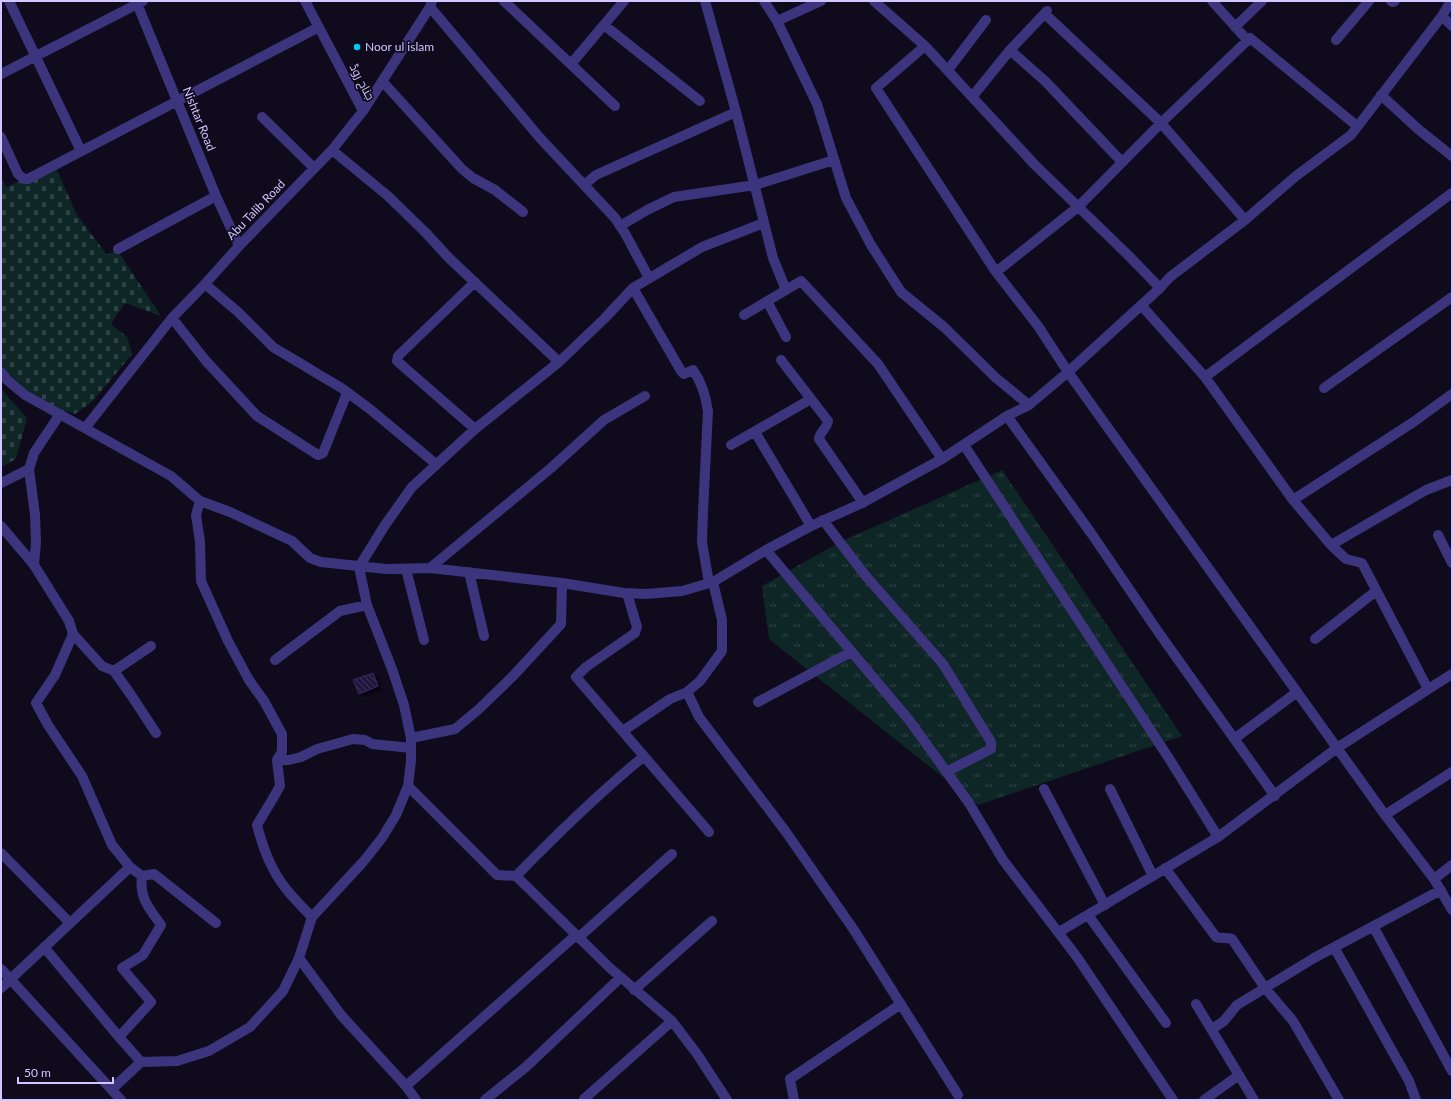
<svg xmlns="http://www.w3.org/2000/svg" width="1453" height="1101" font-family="Lato,Cairo,sans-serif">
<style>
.grass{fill:url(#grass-tufts)}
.cemetery{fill:url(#cemetery-stones)}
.building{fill:url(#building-back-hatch);stroke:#3a286a;filter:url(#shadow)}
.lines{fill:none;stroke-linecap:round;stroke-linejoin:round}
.minor{stroke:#3c347d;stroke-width:10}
.tertiary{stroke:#3c347d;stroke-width:10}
.poi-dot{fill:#00c8f1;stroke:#0f0b1c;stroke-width:1.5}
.labels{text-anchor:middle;stroke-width:3.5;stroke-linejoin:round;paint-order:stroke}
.poi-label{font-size:12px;fill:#d1c6ff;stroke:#0f0b1c;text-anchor:start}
.street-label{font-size:12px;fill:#d1c6ff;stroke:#0f0b1c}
</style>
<defs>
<pattern id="grass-tufts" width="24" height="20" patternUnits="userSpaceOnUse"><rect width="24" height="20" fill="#0e2626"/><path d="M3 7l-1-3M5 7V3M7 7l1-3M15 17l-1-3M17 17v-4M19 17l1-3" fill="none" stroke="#304447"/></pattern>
<pattern id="cemetery-stones" width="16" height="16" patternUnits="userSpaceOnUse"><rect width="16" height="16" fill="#0e2626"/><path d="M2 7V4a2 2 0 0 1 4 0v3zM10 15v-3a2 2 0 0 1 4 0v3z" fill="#304447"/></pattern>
<pattern id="building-back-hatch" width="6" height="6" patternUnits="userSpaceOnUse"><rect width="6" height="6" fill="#21163e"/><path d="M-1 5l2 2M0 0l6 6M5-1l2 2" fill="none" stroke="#40365b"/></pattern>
<filter id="shadow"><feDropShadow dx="3.5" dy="3.5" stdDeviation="1" flood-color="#0009"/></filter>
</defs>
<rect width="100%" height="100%" fill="#0f0b1c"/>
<path class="grass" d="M 1002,470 L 1182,736 L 978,805 L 769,639 L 762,586 L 840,542 Z"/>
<path class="cemetery" d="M 55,166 L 77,215 L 107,255 L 117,250 L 161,316 L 125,303 L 111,324 L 127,337 L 132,354 L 93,401 L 75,414 L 49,407 L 15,384 L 1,367 L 1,179 L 6,187 Z
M 1,389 L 27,418 L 16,459 L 1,467 Z"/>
<path class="building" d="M 373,673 L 378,686 L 359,694 L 353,680 Z"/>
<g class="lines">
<path class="minor" d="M 9,1 L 81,151
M 136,1 L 216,196 L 239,246
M 305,1 L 363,111
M 504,1 L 615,106
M 705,1 L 736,112 L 773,258 L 786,290
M 764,1 L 777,21 L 817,104 L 846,198 L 871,245 L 901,292 L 944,327 L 996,378 L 1029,405
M 874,1 L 925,46 L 1035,165 L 1128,255 L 1160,288
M 1212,1 L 1248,41
M 1391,1 L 1393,2 L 1395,1
M 430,7 L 540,138 L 615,218 L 626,235 L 649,278
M 1045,14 L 1161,123 L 1245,220
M 1442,16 L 1452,26
M 777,21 L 821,1
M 604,25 L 700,101
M 1235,27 L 1262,1
M 1336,40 L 1369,1
M 925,46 L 876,88 L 996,272 L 1038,326 L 1068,372 L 1385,815 L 1434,879 L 1452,910
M 1010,50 L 1045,81 L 1122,162
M 571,64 L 624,1
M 948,70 L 986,20
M 1,74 L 143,1
M 383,82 L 462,169 L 473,178 L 495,190 L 523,212
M 972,97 L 1010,50 L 1047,11
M 262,117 L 314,168
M 1,137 L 18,174 L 24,179 L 28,179 L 319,27
M 332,150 L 388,196 L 426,233 L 448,257 L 559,362
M 584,185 L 596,175 L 736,112
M 620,226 L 647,210 L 674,197 L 755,185 L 834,160
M 118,249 L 216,196
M 996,272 L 1078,207 L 1161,123 L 1250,38 L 1357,126
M 205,284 L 238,312 L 273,347 L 343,389 L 371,410 L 436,464
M 633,288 L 681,371 L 684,374 L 693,370 C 701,381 706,398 708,411 L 703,512 L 702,542 L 709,583
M 767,301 L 786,337
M 1141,305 L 1205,377 L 1293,500
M 744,315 L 801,281 L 878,364 L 942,459
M 172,318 L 206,361 L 257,416 L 318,455 L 323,453 L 347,393
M 781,360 L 828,421 C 827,429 819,432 819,439 L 863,503
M 1,372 L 7,380 L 25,395 L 171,476 L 200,501 L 230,512 L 292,541 L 310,558 L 321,562 L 386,569 L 430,568 L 562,583 L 624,593 L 646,594 L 682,591 L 713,582 L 766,550 L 811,526 L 860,504 L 942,459 L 1007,416 L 1029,405 L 1068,372 L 1160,288 L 1170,277 L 1245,220 L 1296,176 L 1351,135 L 1442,16 L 1451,1
M 1205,377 L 1452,193
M 1324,388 L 1452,297
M 60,414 L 34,453 L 29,469 L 35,515 L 36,542 L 34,565 L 69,621 L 73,634 L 55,675 L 36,703 L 48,725 L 82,776 L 112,845 L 130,867 L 142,876
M 1007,416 L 1091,533 L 1159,633 L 1275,796
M 86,427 L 172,318 L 205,284 L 239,246 L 332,150 L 363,111 L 430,7 L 432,1
M 475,429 L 397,361 L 398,356 L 475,282
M 755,432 L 811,526
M 731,445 L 811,399
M 964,445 L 1170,760 L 1218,837
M 1,483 L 29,469
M 200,501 L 196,515 L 200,542 L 201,581 L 228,641 L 249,680 L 264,701 L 282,734 L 282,752 L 277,760 L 280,786 L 272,800 L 257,825 C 262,845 269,865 281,882 C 289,894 301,906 312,917
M 823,520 L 865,575 L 943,664 L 991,742 L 991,749 L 946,772
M 1,526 L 34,565
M 1438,535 L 1452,563
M 1331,545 L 1426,490 L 1452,480
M 766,550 L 909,720 L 969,803 L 1003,860 L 1077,957 L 1173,1100
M 430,568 L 551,468 L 604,420 L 645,396
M 406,569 L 424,640
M 469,572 L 484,636
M 627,593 L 637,627 L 635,633 L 586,667 L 576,677 L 709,832
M 73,634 L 102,666 L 114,671 L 151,646
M 1315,639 L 1376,591
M 275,660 L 340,611 L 367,605
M 114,671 L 131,695 L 156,733
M 1428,689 L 1362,563 L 1346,559 L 1331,545 L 1293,500 L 1412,423 L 1452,394
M 687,692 L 699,717 L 786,832 L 854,930 L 958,1095
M 758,702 L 851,652
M 623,731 L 670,699 L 687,692 L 700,681 L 722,651 L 722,620 L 713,582
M 411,738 L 455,729 L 479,709 L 513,676 L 561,624 L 562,583
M 1234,739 L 1297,692
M 277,760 L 289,760 L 301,757 L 317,749 L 353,739 L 365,740 L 372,744 L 411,748
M 408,786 L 497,875 L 516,876 L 610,968 L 672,1021 L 697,1054 L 727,1100
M 1044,789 L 1105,905
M 1110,789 L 1153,876
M 1385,815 L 1452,772
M 1,853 L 70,923
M 1165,868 L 1216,937 C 1221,939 1227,937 1232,939 L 1265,988 L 1293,1021 L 1339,1100
M 516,876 C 557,834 598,794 643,757
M 1434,879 L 1452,865
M 1088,915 L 1166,1023
M 1373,926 L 1452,1071
M 1059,932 L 1218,837 L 1337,748 L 1452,674
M 578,938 L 672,854
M 44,947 L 119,1037 L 141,1062
M 1334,947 L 1409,1081 L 1416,1100
M 299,958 L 341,1015 L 406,1086 L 416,1100
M 1,969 L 121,1100
M 1,988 L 130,867
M 634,990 L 712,921
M 1196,1004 L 1254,1100
M 1212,1029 L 1224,1021 L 1237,1005 L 1265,988 L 1314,958 L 1441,890
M 119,1037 L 151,1002 L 122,968 L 143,955 L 161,925 C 149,908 139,898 142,876 L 154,874 L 216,923
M 406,1086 L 576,935
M 112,1089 L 141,1062 L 177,1061 L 209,1051 L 250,1027 L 283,991 L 299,958 L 312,917 L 363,862 L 382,838 L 396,815 L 408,786 L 411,761 L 411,738 L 404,705 L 392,669 L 367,605 L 359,567 L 385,525 L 412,487 L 475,429 L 559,362 L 604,319 L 633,288 L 702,247 L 764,223
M 584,1099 L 672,1021
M 485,1100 L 527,1066 L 620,978
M 794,1100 L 790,1079 L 901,1004
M 1204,1100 L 1239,1075"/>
<path class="tertiary" d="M 1381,95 L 1418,129 L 1452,156"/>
</g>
<circle class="poi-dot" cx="357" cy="47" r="4"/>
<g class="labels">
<g class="poi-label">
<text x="365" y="51">Noor ul islam</text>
</g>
<g class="street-label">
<text transform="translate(362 82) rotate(62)" y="4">جناح روڈ</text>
<text transform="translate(199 119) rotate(68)" y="4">Nishtar Road</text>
<text transform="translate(256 210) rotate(-46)" y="4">Abu Talib Road</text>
</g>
</g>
<rect width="1453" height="1101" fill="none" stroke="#d1c6ff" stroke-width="4"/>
<path d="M18 1077v6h95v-6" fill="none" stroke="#d1c6ff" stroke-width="2"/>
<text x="24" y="1077" font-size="12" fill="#d1c6ff" stroke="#0f0b1c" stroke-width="3" paint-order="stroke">50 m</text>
</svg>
